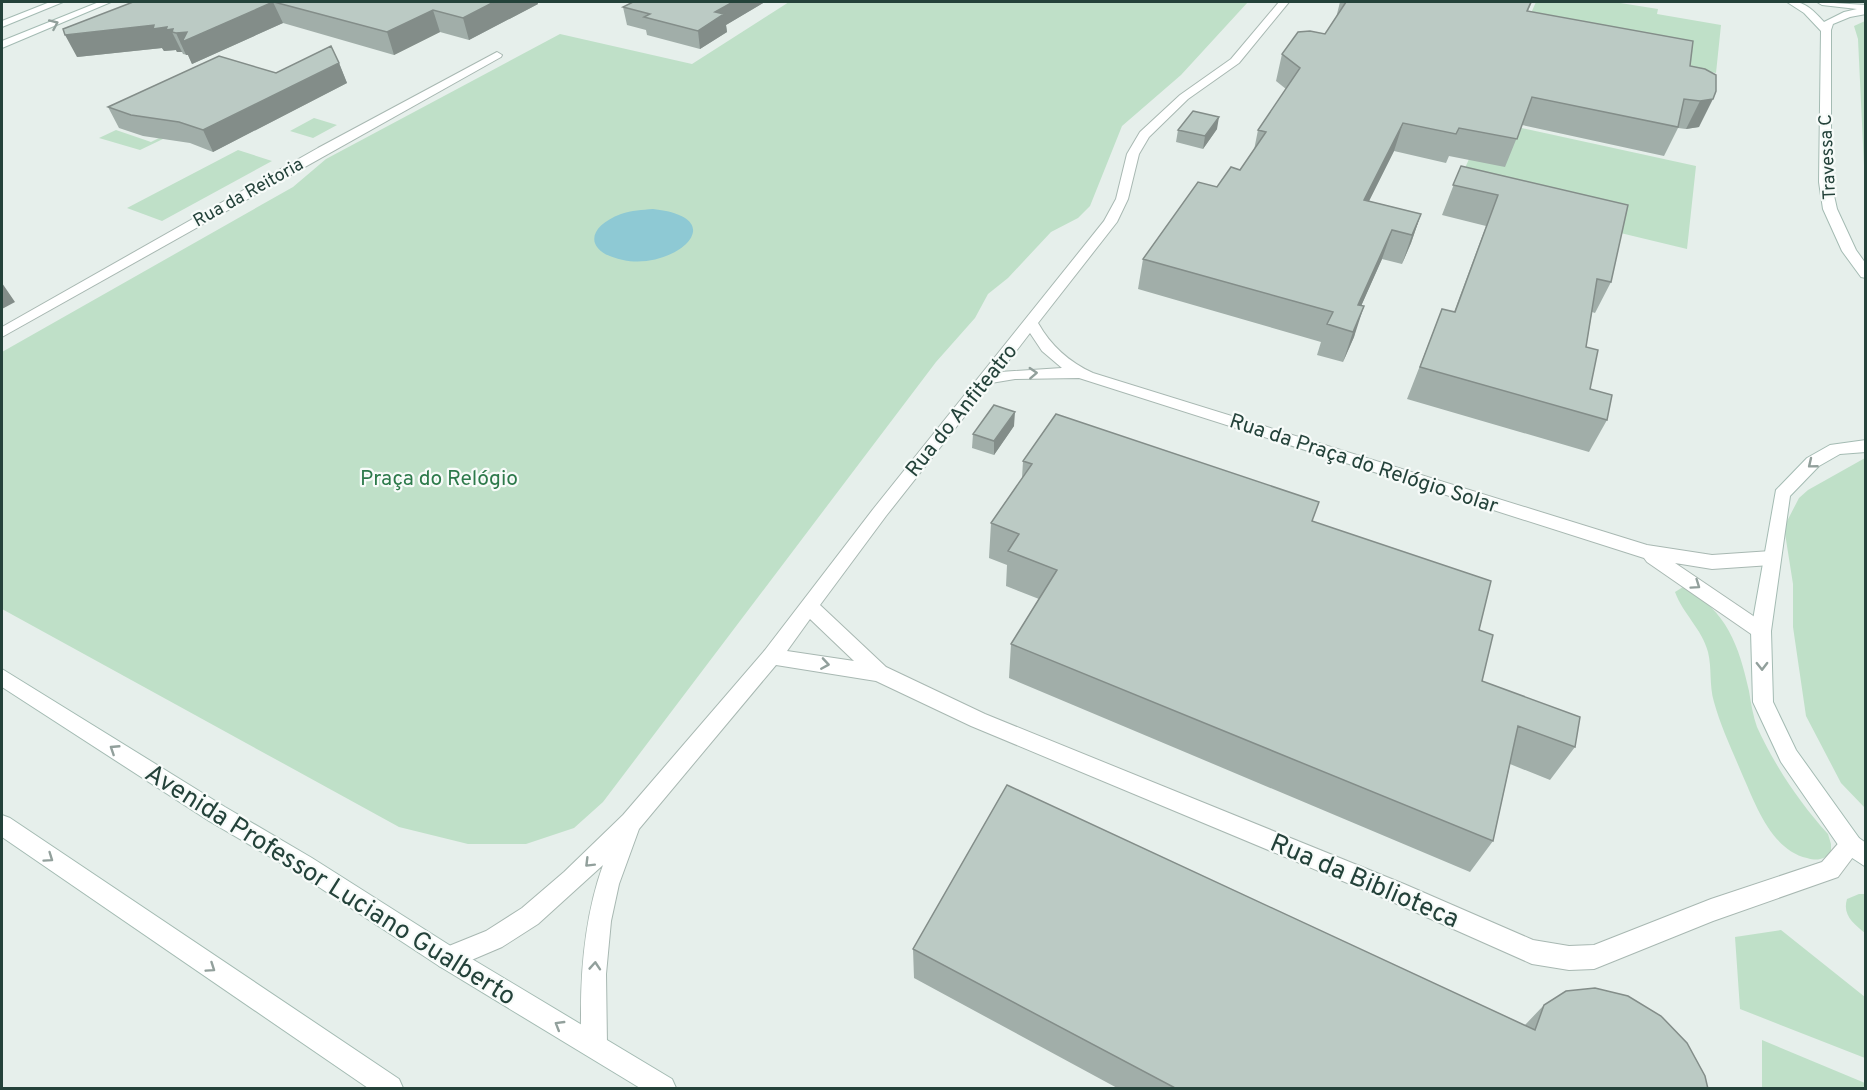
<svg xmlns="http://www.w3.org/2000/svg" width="1867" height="1090" font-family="Overpass,sans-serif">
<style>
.green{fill:#bfe0c8}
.water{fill:#8ec9d4}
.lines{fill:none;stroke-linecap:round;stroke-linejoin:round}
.street-casing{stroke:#a8b8b2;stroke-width:2}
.secondary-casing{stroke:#a4bbb3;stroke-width:2}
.street{fill:#fff;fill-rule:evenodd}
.secondary{fill:#fff;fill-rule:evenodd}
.wall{fill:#a1aea9}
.shaded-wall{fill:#838d89}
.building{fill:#bbcac4;stroke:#838d89;stroke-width:1.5}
.oneway{stroke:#92a09c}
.labels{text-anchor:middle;stroke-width:4.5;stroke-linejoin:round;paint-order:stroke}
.far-street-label{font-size:18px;fill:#24423a;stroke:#f7fbf9}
.street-label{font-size:21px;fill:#24423a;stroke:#f7fbf9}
.park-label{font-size:21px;fill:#2d7a4b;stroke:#f7fbf9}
.near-street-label{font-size:26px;fill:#24423a;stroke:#f7fbf9}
</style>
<rect width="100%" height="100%" fill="#e6efeb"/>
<path class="green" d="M 789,2 L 1248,2 L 1181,75 L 1122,126 L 1090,206 L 1078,218 L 1051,232 L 1008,278 L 988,294 L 975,318 L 936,362 L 603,802 L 574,828 L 526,844 L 468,844 L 399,827 L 2,609 L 2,352 L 293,187 L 326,159 L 560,34 L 692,64 Z
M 1536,2 L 1614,2 L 1658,9 L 1657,14 L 1721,25 L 1716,73 L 1521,35 Z
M 1865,21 L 1865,187 L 1858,39 L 1854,26 Z
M 314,118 L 337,125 L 313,138 L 290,131 Z
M 1503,124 L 1696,166 L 1687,249 L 1454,193 L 1484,125 Z
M 185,125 L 188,127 L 140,150 L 99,138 L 116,130 L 151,142 Z
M 238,150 L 272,161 L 162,221 L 127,208 Z
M 1865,458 L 1865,808 L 1841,783 L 1806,716 L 1793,627 L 1793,584 L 1784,527 L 1799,498 L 1808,490 Z
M 1683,587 C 1727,610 1739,646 1749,691 C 1751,703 1753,716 1757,727 C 1775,766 1799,802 1828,834 L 1831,844 L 1831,852 C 1824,860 1817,861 1807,858 C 1771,850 1755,803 1742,774 C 1732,750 1721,727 1714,702 C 1709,685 1712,668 1708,652 C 1702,629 1683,614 1675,592 Z
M 1859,894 L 1865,894 L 1865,933 C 1854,924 1842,915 1847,899 Z
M 1781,930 L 1865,997 L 1865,1058 L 1740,1009 L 1735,937 Z
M 1762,1040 L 1865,1083 L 1865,1088 L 1762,1088 Z"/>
<path class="water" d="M 653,209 C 735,218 674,271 623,260 C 584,252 586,227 621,214 C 632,210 642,210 653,209 Z"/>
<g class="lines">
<g class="street-casing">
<path id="street" d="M 1279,2 L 1289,2 L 1239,63 L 1188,99 L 1149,137 L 1139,154 L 1128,199 L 1117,222 L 1038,323 C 1051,346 1069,362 1093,373 L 1647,545 L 1712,555 L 1771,551 L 1777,553 L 1780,558 L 1777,563 L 1771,565 L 1712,569 L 1675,563 L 1768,626 L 1771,631 L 1768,636 L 1761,639 L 1754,636 L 1647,562 L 1644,558 L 1079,378 L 1015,379 L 991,383 L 886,516 L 820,605 L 886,667 L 985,714 L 1404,884 L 1533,940 L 1569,946 L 1594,945 L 1711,899 L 1822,862 L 1843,838 L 1851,835 L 1859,838 L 1862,845 L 1838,877 L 1713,921 L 1594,969 L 1569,970 L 1532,964 L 1388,900 L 971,726 L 876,681 L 776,665 L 639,829 L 619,884 L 611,921 L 606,974 L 607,1045 L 603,1054 L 594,1058 L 585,1054 C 580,1041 581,1027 581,1013 C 581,962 586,913 603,865 L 538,924 L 502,947 L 448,970 L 439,966 L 436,958 L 439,950 L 486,931 L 522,908 L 564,872 L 623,815 L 765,650 L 874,508 L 1104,221 L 1116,199 L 1127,154 L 1140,132 L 1180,95 L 1231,59 ZM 1030,333 L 1042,351 L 1062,368 L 1000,372 ZM 810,619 L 854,661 L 787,651 Z
M 497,52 L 502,55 L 501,57 L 2,337 L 2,327 L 318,148 Z"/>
</g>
<g class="secondary-casing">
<path id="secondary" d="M 50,2 L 63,2 L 2,27 L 2,21 Z
M 99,2 L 111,2 L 2,48 L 2,41 Z
M 1787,2 C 1804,0 1813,10 1824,22 L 1844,12 L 1857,9 L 1822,5 L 1817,2 L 1866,5 L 1866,14 L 1850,17 L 1833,24 L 1831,30 L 1831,182 L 1837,209 L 1856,250 L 1866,264 L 1866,278 L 1861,277 L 1842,251 L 1823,209 L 1819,182 L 1821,31 L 1804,13 Z
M 1866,440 L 1866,452 L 1840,454 L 1819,466 L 1790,496 L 1771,631 L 1773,702 L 1796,750 L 1859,838 L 1866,843 L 1866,867 L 1843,852 L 1781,762 L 1753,702 L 1751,631 L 1776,490 L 1807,458 L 1830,445 Z
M 2,669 L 225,807 L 312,858 L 457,950 L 672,1079 L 676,1088 L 640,1088 L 439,966 L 296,872 L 209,821 L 2,687 Z
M 2,815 L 10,818 L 399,1079 L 403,1088 L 368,1088 L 2,837 Z"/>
</g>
<use href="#street" class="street"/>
<use href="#secondary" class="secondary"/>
</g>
<path class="wall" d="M 133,2 L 537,2 L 538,4 L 469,40 L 440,32 L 394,55 L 283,23 L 192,64 L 188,55 L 183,54 L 182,52 L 177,52 L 176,50 L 164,51 L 162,48 L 77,57 Z
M 633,2 L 765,2 L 726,25 L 727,32 L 700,49 L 647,35 L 646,30 L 627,25 L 623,7 Z
M 1340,2 L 1532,2 L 1528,11 L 1690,66 L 1705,69 L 1699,127 L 1686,129 L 1678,128 L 1664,156 L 1522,125 L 1505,167 L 1449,156 L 1446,163 L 1394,151 L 1369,201 L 1421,214 L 1411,243 L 1402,264 L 1382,259 L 1361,306 L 1354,337 L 1343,362 L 1317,355 L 1321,342 L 1138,289 L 1143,259 L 1217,187 L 1240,170 L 1254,150 L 1258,130 L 1286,89 L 1276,81 L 1282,54 L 1325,34 L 1336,18 Z
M 339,63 L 347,83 L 213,152 L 190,143 L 143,136 L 119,128 L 108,107 L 276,73 Z
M 1217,129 L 1203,149 L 1176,142 L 1178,130 Z
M 1461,166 L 1611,282 L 1595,313 L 1592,312 L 1586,347 L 1590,389 L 1607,420 L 1589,452 L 1407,399 L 1442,309 L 1454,312 L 1486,226 L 1442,215 Z
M 1014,426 L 994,455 L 972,448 L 973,434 Z
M 1023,461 L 1313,521 L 1479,630 L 1482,681 L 1575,747 L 1550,780 L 1510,764 L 1493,841 L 1470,872 L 1009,678 L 1011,644 L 1039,599 L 1006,586 L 1007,565 L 989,558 L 991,523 L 1022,478 Z
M 913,949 L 1525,1025 L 1544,1005 L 1708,1089 L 1119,1089 L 914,978 Z"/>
<path class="shaded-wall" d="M 273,2 L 283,23 L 192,64 L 188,55 L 186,55 L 176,33 L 187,32 Z
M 494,2 L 537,2 L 538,4 L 469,40 L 463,18 Z
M 733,2 L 765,2 L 726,25 L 727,32 L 700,49 L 698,31 L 715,12 Z
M 433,10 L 440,32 L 394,55 L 387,32 Z
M 154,25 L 173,29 L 172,32 L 182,52 L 177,52 L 176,50 L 164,51 L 162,48 L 77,57 L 65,35 Z
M 339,63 L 347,83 L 213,152 L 203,130 Z
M 1713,99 L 1699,127 L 1686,129 L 1700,101 Z
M 1219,117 L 1217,129 L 1203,149 L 1205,136 Z
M 1403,123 L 1394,151 L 1355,229 L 1364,200 Z
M 1421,214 L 1411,243 L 1402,264 L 1412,235 Z
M 1392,230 L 1382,259 L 1350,331 L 1358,305 Z
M 2,283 L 15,302 L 2,309 Z
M 1364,306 L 1354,337 L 1343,362 L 1353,332 Z
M 1015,412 L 1014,426 L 994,455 L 994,441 Z"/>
<path class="building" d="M 133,2 L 273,2 L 182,42 L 187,32 L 176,33 L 172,32 L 173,29 L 166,30 L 167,27 L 153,29 L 154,25 L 65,35 L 63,29 Z
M 274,2 L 494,2 L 463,18 L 433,10 L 387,32 Z
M 633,2 L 733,2 L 715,12 L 724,14 L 698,31 L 644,17 L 650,14 L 623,7 Z
M 1346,2 L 1531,2 L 1527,11 L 1693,41 L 1690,66 L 1705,69 L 1716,75 L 1716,91 L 1713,99 L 1700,101 L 1684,99 L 1678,127 L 1532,97 L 1517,139 L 1459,128 L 1456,134 L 1403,123 L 1364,200 L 1421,214 L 1412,235 L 1392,230 L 1358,305 L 1364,306 L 1353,332 L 1327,324 L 1333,312 L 1143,259 L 1198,182 L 1217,187 L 1231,167 L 1240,170 L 1266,132 L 1258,130 L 1300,68 L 1282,54 L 1298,32 L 1310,31 L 1325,34 Z
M 331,46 L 339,63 L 203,130 L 179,122 L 131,115 L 108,107 L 219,56 L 276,73 Z
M 1193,111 L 1219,117 L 1205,136 L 1178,130 Z
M 1461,166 L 1628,205 L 1611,282 L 1597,279 L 1586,347 L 1598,350 L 1590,389 L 1612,395 L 1607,420 L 1420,367 L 1442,309 L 1455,312 L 1498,195 L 1453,185 Z
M 994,405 L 1015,412 L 994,441 L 973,434 Z
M 1056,414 L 1319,502 L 1312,521 L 1491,581 L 1479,630 L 1493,635 L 1482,681 L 1580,717 L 1575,747 L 1518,726 L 1493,841 L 1011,644 L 1057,570 L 1008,551 L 1019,534 L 991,523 L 1032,464 L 1023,461 Z
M 1007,785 L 1535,1030 L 1544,1005 L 1566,991 L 1595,988 L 1628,996 L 1661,1016 L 1687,1043 L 1705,1076 L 1708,1089 L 1177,1089 L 913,949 Z"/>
<defs><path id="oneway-chevron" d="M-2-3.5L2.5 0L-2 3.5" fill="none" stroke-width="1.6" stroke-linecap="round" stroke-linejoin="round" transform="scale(1.5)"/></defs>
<g class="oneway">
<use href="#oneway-chevron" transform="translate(54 24) rotate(-24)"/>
<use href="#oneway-chevron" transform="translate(1033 373) rotate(-3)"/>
<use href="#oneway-chevron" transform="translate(1812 464) rotate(141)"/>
<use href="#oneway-chevron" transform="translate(1696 585) rotate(35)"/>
<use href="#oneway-chevron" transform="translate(825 664) rotate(9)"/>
<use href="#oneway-chevron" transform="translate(1762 666) rotate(89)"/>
<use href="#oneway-chevron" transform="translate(114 749) rotate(-147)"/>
<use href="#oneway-chevron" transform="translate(49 858) rotate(35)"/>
<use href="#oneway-chevron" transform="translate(589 863) rotate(135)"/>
<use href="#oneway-chevron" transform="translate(595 966) rotate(-86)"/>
<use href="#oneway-chevron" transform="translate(211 968) rotate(34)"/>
<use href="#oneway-chevron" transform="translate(559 1025) rotate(-149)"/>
</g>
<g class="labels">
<g class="far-street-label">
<text transform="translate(1827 157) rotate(-93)" y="6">Travessa C</text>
<text transform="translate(248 192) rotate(-29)" y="6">Rua da Reitoria</text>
</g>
<g class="street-label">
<text transform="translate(961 410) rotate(-51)" y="7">Rua do Anfiteatro</text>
<text transform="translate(1364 463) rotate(18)" y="7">Rua da Praça do Relógio Solar</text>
</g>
<g class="park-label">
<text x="439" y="485">Praça do Relógio</text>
</g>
<g class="near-street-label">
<text transform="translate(1365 880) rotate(23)" y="9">Rua da Biblioteca</text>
<text transform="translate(331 884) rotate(32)" y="9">Avenida Professor Luciano Gualberto</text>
</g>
</g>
<rect width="1867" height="1090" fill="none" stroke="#24423a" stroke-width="6"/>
</svg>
